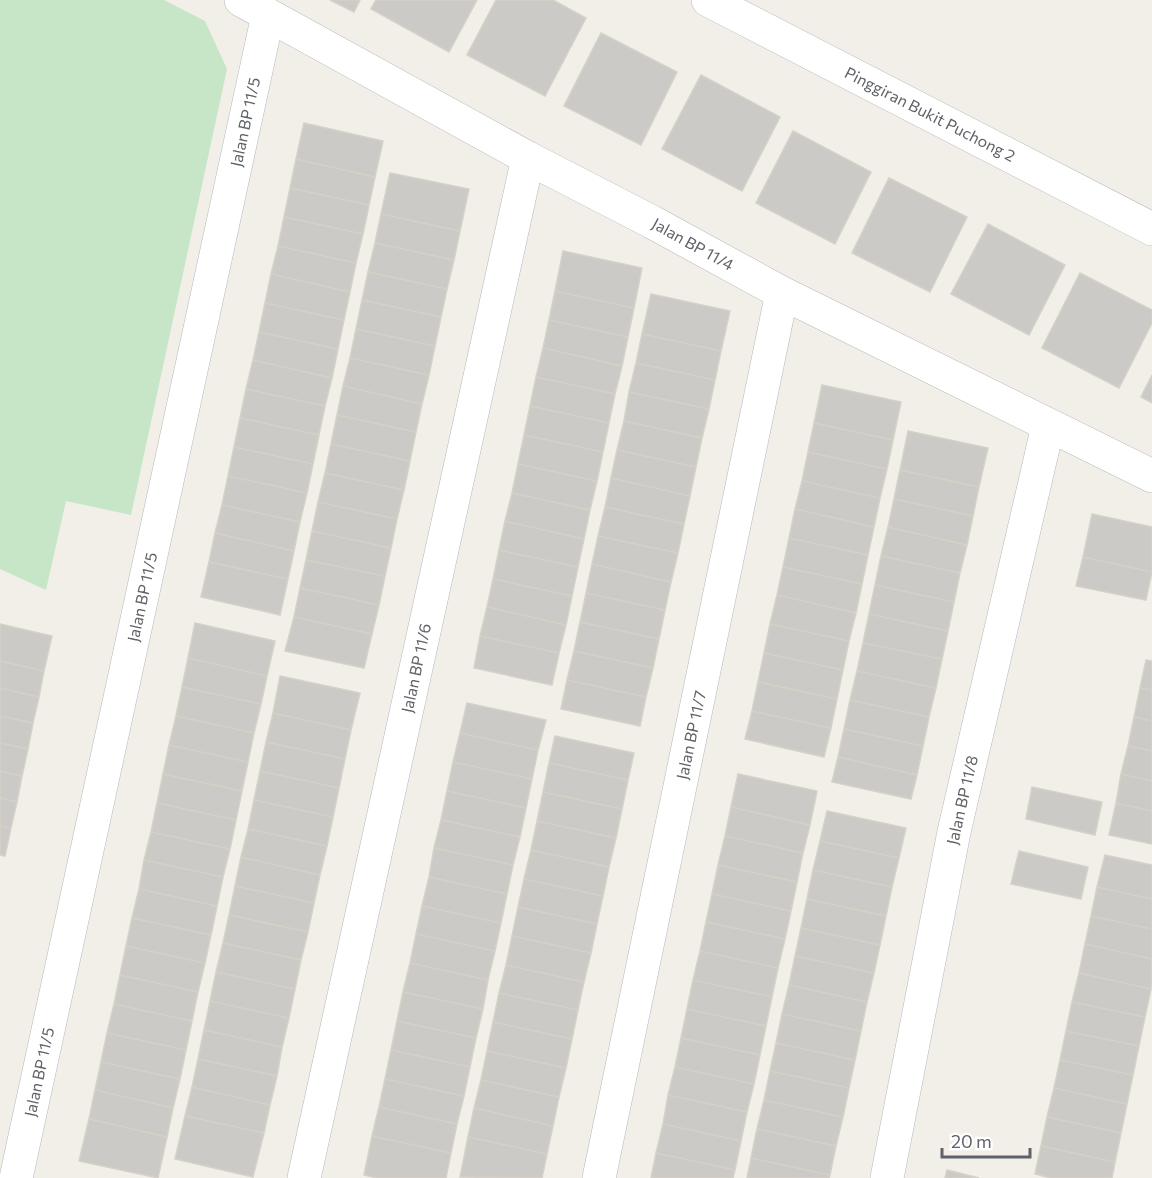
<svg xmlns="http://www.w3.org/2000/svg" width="1152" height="1178" font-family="Commissioner,sans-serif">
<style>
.green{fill:#c7e6c7}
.building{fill:#cccac6;stroke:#d5d1c7;stroke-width:1.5}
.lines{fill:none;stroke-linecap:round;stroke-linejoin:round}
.street-casing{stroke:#b5b8bc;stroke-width:34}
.secondary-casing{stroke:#b6babf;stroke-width:34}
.street{stroke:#fff;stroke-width:33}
.secondary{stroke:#fff;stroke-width:33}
.labels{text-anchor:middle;stroke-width:5;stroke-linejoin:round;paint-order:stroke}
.street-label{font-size:16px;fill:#5f6368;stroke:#fff}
</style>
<rect width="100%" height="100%" fill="#f1efe8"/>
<path class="green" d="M 0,0 L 164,0 L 205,21 L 227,69 L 131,515 L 66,501 L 46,590 L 0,569 Z"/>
<path class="building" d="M 330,0 L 360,0 L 354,12 Z
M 376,0 L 477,0 L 449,52 L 371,9 Z
M 496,0 L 553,0 L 586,18 L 545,96 L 467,55 Z
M 601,33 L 677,72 L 641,145 L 564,106 Z
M 701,75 L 780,117 L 742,191 L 662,149 Z
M 304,123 L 383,141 L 375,177 L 296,159 Z
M 793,131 L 871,172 L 835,244 L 756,203 Z
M 296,159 L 375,177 L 369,205 L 290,188 Z
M 390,173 L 469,189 L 460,231 L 381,214 Z
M 889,178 L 967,217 L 930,292 L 852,253 Z
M 290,188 L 369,205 L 363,234 L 284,217 Z
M 381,214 L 460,231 L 454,260 L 375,243 Z
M 284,217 L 363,234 L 356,263 L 278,246 Z
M 988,224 L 1065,265 L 1029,335 L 951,294 Z
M 375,243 L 454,260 L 447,289 L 368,272 Z
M 278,246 L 356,263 L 350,292 L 271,274 Z
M 563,251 L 642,268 L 634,308 L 555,291 Z
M 368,272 L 447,289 L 441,317 L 362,300 Z
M 1080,273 L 1152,310 L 1152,323 L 1119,388 L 1042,348 Z
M 271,274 L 350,292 L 344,320 L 265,303 Z
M 555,291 L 634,308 L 628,337 L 549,320 Z
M 651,294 L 730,311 L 721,351 L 642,334 Z
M 362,300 L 441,317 L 435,346 L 356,329 Z
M 265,303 L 344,320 L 338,349 L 259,332 Z
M 549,320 L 628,337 L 622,366 L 543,348 Z
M 356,329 L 435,346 L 429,375 L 350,358 Z
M 259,332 L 338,349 L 332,378 L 253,360 Z
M 642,334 L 721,351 L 715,380 L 636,363 Z
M 543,348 L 622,366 L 615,394 L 536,377 Z
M 350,358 L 429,375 L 422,404 L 343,386 Z
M 253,360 L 332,378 L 325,406 L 246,389 Z
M 636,363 L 715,380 L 709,409 L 629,392 Z
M 1152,375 L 1152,403 L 1141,397 Z
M 536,377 L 615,394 L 609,423 L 530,406 Z
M 822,385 L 901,402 L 893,440 L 814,423 Z
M 343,386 L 422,404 L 416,432 L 337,415 Z
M 246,389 L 325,406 L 319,435 L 240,418 Z
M 629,392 L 709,409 L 702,438 L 624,421 Z
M 530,406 L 609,423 L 603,452 L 524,435 Z
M 337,415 L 416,432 L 410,461 L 331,444 Z
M 240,418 L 319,435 L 313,464 L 234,447 Z
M 624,421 L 702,438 L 696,467 L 617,450 Z
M 814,423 L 893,440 L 887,469 L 808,452 Z
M 908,431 L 988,448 L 979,487 L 900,470 Z
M 524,435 L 603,452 L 597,481 L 518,464 Z
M 331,444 L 410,461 L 404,490 L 325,473 Z
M 234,447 L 313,464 L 307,493 L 228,476 Z
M 617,450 L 696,467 L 690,496 L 611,478 Z
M 808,452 L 887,469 L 880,498 L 802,481 Z
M 518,464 L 597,481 L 590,510 L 512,493 Z
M 900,470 L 979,487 L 973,516 L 894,499 Z
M 325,473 L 404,490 L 397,519 L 318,502 Z
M 228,476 L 307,493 L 300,522 L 222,505 Z
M 611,478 L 690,496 L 684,524 L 605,507 Z
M 802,481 L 880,498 L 874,527 L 795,509 Z
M 512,493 L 590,510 L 584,539 L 505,521 Z
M 894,499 L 973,516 L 967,545 L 888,527 Z
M 318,502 L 397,519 L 391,548 L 312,531 Z
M 222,505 L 300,522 L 294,551 L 215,533 Z
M 605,507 L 684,524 L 678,553 L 598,536 Z
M 795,509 L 874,527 L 868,555 L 789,538 Z
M 1092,514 L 1152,527 L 1152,572 L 1083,557 Z
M 505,521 L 584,539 L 578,567 L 499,550 Z
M 888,527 L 967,545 L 960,573 L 881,556 Z
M 312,531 L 391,548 L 385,576 L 306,560 Z
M 215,533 L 294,551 L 288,579 L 209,562 Z
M 598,536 L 678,553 L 671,582 L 592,564 Z
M 789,538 L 868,555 L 862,584 L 783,567 Z
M 499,550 L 578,567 L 572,596 L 493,579 Z
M 881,556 L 960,573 L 954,602 L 875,585 Z
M 1083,557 L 1152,572 L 1146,600 L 1076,586 Z
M 306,560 L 385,576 L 379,605 L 300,588 Z
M 209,562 L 288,579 L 280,615 L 201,597 Z
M 592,564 L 671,582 L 665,610 L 586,593 Z
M 783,567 L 862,584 L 856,613 L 777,595 Z
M 493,579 L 572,596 L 566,625 L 487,607 Z
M 875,585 L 954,602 L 948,631 L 869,614 Z
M 300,588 L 379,605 L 372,634 L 294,617 Z
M 586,593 L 665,610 L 659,639 L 580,622 Z
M 777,595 L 856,613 L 849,641 L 770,624 Z
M 487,607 L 566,625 L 559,653 L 480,636 Z
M 869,614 L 948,631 L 942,659 L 863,643 Z
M 294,617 L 372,634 L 364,668 L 285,651 Z
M 580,622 L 659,639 L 653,668 L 574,651 Z
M 195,623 L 275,641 L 267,676 L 188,658 Z
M 0,624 L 52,636 L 44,671 L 0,661 Z
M 770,624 L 849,641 L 843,670 L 764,653 Z
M 480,636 L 559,653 L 552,685 L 474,668 Z
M 863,643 L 942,659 L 936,688 L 857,671 Z
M 574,651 L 653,668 L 646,697 L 567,680 Z
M 764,653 L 843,670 L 837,699 L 758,682 Z
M 188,658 L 267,676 L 261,704 L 182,687 Z
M 1146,660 L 1152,661 L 1152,690 L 1140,688 Z
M 0,661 L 44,671 L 39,697 L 0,688 Z
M 857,671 L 936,688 L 929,717 L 850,700 Z
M 280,676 L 360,693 L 351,730 L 273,713 Z
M 567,680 L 646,697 L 640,726 L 561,709 Z
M 758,682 L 837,699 L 831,728 L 752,711 Z
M 182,687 L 261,704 L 254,733 L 176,716 Z
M 0,688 L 39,697 L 33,723 L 0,716 Z
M 1140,688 L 1152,690 L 1152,721 L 1134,717 Z
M 850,700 L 929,717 L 923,746 L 844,729 Z
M 467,703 L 546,720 L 538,750 L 460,733 Z
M 752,711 L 831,728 L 824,757 L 745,739 Z
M 273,713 L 351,730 L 345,759 L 266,742 Z
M 0,716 L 33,723 L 28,749 L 0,743 Z
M 176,716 L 254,733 L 248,762 L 169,745 Z
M 1134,717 L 1152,721 L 1152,751 L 1128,746 Z
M 844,729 L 923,746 L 917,775 L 838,757 Z
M 460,733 L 538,750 L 532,779 L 453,762 Z
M 555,736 L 634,753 L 628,780 L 549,763 Z
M 266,742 L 345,759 L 339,788 L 260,771 Z
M 0,743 L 28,749 L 22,776 L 0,771 Z
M 169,745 L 248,762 L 242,791 L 163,774 Z
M 1128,746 L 1152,751 L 1152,781 L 1121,774 Z
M 838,757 L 917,775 L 911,799 L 832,782 Z
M 453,762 L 532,779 L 526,808 L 447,791 Z
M 549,763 L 628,780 L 622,809 L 543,792 Z
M 0,771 L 22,776 L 17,802 L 0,798 Z
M 260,771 L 339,788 L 333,817 L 254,800 Z
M 163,774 L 242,791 L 236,820 L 157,803 Z
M 738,774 L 817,791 L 810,825 L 731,807 Z
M 1121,774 L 1152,781 L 1152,811 L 1116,803 Z
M 1032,787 L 1102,802 L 1095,835 L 1026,819 Z
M 447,791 L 526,808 L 520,837 L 441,820 Z
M 543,792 L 622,809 L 616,838 L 537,821 Z
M 0,798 L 17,802 L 11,828 L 0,826 Z
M 254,800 L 333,817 L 327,846 L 248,829 Z
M 157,803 L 236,820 L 230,849 L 151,832 Z
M 1116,803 L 1152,811 L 1152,844 L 1109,835 Z
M 731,807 L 810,825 L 803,853 L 725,836 Z
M 827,811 L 906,828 L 899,858 L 820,841 Z
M 441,820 L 520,837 L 513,865 L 434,848 Z
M 537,821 L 616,838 L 609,867 L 531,850 Z
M 0,826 L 11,828 L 5,856 L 0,855 Z
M 248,829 L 327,846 L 320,875 L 241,857 Z
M 151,832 L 230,849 L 223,877 L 144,860 Z
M 725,836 L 803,853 L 797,882 L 718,865 Z
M 820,841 L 899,858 L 892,887 L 813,870 Z
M 434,848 L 513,865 L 507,894 L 429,877 Z
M 531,850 L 609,867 L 603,896 L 524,879 Z
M 1019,851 L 1088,867 L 1081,899 L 1011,884 Z
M 1105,855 L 1152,865 L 1152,899 L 1097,887 Z
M 241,857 L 320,875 L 314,903 L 235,886 Z
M 144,860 L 223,877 L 217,906 L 139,889 Z
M 718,865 L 797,882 L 791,911 L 712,894 Z
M 813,870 L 892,887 L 886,916 L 807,899 Z
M 429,877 L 507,894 L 501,923 L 422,906 Z
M 524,879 L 603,896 L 597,924 L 518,907 Z
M 235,886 L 314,903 L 308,932 L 229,915 Z
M 1097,887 L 1152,899 L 1152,929 L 1091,916 Z
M 139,889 L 217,906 L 211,935 L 132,918 Z
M 712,894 L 791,911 L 785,939 L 706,922 Z
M 807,899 L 886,916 L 880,945 L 801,928 Z
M 422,906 L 501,923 L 495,951 L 416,934 Z
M 518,907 L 597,924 L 591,953 L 512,936 Z
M 229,915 L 308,932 L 301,960 L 223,943 Z
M 1091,916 L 1152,929 L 1152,959 L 1085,944 Z
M 132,918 L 211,935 L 205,963 L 126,946 Z
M 706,922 L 785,939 L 778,968 L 700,951 Z
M 801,928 L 880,945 L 874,973 L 795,956 Z
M 416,934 L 495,951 L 488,980 L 410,963 Z
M 512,936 L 591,953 L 584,982 L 506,965 Z
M 223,943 L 301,960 L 295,989 L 216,972 Z
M 1085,944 L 1152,959 L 1151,989 L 1079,973 Z
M 126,946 L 205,963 L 198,992 L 120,975 Z
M 700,951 L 778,968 L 772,997 L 693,980 Z
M 795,956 L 874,973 L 867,1002 L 789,985 Z
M 410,963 L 488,980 L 483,1009 L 403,992 Z
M 506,965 L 584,982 L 578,1010 L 499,993 Z
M 216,972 L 295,989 L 289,1018 L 210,1001 Z
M 1079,973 L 1151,989 L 1145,1017 L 1072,1002 Z
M 120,975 L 198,992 L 192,1021 L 114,1004 Z
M 693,980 L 772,997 L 766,1026 L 687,1009 Z
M 789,985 L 867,1002 L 861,1031 L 782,1014 Z
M 403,992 L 483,1009 L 476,1038 L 397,1021 Z
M 499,993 L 578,1010 L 572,1039 L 493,1022 Z
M 210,1001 L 289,1018 L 282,1047 L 204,1030 Z
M 1072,1002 L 1145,1017 L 1139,1046 L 1066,1031 Z
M 114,1004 L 192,1021 L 186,1050 L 107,1033 Z
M 687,1009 L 766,1026 L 760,1055 L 681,1038 Z
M 782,1014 L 861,1031 L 855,1060 L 776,1043 Z
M 397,1021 L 476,1038 L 470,1067 L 391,1050 Z
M 493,1022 L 572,1039 L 566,1068 L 487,1051 Z
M 204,1030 L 282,1047 L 277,1076 L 198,1059 Z
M 1066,1031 L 1139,1046 L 1133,1075 L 1060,1060 Z
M 107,1033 L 186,1050 L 180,1079 L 101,1062 Z
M 681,1038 L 760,1055 L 754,1084 L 675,1067 Z
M 776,1043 L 855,1060 L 849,1088 L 770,1071 Z
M 391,1050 L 470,1067 L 464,1096 L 385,1079 Z
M 487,1051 L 566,1068 L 559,1097 L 481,1080 Z
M 198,1059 L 277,1076 L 270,1105 L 192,1087 Z
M 1060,1060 L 1133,1075 L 1127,1104 L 1054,1088 Z
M 101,1062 L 180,1079 L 173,1108 L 95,1090 Z
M 675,1067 L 754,1084 L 747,1112 L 668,1095 Z
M 770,1071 L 849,1088 L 843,1117 L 764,1100 Z
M 385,1079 L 464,1096 L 457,1124 L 379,1107 Z
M 481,1080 L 559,1097 L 553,1126 L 474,1108 Z
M 192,1087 L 270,1105 L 264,1133 L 185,1116 Z
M 1054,1088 L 1127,1104 L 1121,1133 L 1047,1117 Z
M 95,1090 L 173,1108 L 167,1137 L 89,1119 Z
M 668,1095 L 747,1112 L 741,1141 L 663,1124 Z
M 764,1100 L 843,1117 L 836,1146 L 757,1129 Z
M 379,1107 L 457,1124 L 451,1153 L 372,1136 Z
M 474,1108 L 553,1126 L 547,1154 L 468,1137 Z
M 185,1116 L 264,1133 L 253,1177 L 175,1159 Z
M 1047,1117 L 1121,1133 L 1115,1162 L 1041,1146 Z
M 89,1119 L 167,1137 L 158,1178 L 79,1161 Z
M 663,1124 L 741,1141 L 735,1170 L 656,1153 Z
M 757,1129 L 836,1146 L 830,1175 L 751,1158 Z
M 372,1136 L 451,1153 L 446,1178 L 377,1178 L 364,1175 Z
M 468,1137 L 547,1154 L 542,1178 L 460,1177 Z
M 1041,1146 L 1115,1162 L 1112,1178 L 1051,1178 L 1035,1174 Z
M 656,1153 L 735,1170 L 733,1178 L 651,1178 Z
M 751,1158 L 830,1175 L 829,1178 L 747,1178 Z
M 947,1170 L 979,1178 L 945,1178 Z"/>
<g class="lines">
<g class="street-casing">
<path id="street" d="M 241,0 L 528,158 L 652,222 L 782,293 L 1152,476
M 16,1178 L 268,15
M 304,1178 L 528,158
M 599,1178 L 782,293
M 887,1178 L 954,832 L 1048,426"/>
</g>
<g class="secondary-casing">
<path id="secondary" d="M 708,0 L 1152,229"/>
</g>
<use href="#street" class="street"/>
<use href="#secondary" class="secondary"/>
</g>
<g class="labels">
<g class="street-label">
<text transform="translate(930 114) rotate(27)" y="6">Pinggiran Bukit Puchong 2</text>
<text transform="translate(245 122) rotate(-78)" y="6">Jalan BP 11/5</text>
<text transform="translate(693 244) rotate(29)" y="6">Jalan BP 11/4</text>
<text transform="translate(142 597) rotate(-78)" y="6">Jalan BP 11/5</text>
<text transform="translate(416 668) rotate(-78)" y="6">Jalan BP 11/6</text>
<text transform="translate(691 735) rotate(-78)" y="6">Jalan BP 11/7</text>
<text transform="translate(962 800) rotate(-77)" y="6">Jalan BP 11/8</text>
<text transform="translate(39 1072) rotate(-78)" y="6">Jalan BP 11/5</text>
</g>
</g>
<path d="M942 1148v9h88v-9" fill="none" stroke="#5f6368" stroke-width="3"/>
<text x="951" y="1148" font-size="18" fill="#5f6368" stroke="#ffffff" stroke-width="4.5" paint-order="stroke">20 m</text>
</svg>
